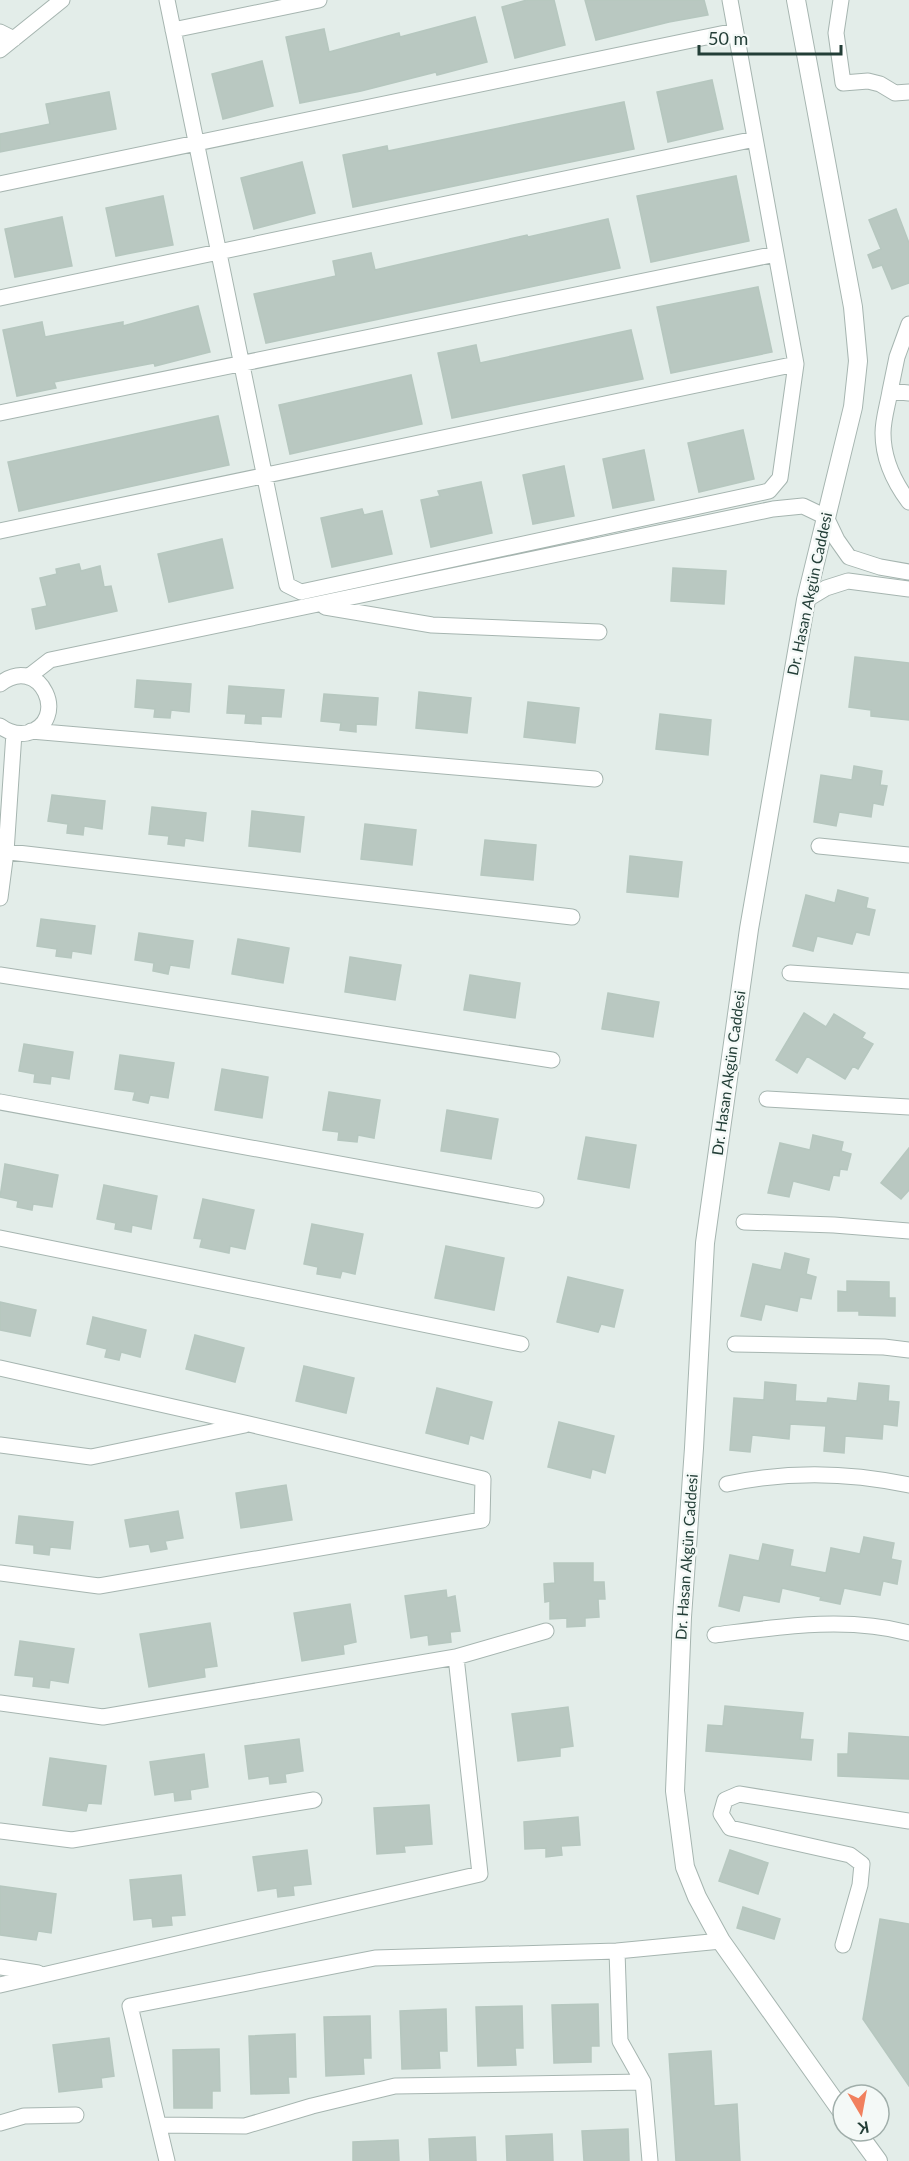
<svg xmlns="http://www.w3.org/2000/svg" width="909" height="2161" font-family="Lato,sans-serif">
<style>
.building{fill:#b9c8c1;stroke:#b6c7bf;stroke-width:1.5}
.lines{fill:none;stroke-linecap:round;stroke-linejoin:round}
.minor-casing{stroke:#a6b5b0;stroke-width:17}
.tertiary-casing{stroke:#a6b5b0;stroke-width:20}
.minor{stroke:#fff;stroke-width:15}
.tertiary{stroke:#fff;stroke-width:18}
.labels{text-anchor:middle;stroke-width:5;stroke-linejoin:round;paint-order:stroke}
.street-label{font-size:15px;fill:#233e37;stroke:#f4f9f7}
</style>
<rect width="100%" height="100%" fill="#e3ede9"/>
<path class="building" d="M 527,0 L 554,0 L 565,45 L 515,58 L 502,7 Z
M 585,0 L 704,0 L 708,15 L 669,22 L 596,40 Z
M 475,17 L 487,62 L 437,75 L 436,72 L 361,91 L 300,103 L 286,37 L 324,29 L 329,52 L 399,33 L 400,37 Z
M 262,61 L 273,106 L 223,119 L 212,74 Z
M 712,80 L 723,129 L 668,142 L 657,92 Z
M 109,92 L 116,129 L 0,152 L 0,134 L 50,124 L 46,104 Z
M 624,102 L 634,149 L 353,207 L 343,155 L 387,146 L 388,151 Z
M 302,162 L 315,213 L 254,229 L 241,178 Z
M 736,176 L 749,241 L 651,262 L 637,196 Z
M 163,196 L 173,245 L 116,256 L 106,208 Z
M 896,209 L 909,243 L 909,283 L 892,289 L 882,265 L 873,268 L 868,255 L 881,249 L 869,220 Z
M 62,217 L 72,266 L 15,277 L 5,229 Z
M 608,219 L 620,268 L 266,343 L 254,294 L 336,276 L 333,261 L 371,253 L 375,270 L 527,235 L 528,237 Z
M 758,287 L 772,352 L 671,373 L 657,307 Z
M 198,306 L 210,352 L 155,366 L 154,363 L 54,382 L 56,388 L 17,396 L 3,330 L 42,322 L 45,337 L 123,322 L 123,326 Z
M 631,330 L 643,379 L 452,418 L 438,353 L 476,345 L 480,363 Z
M 411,375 L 422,424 L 290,454 L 279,405 Z
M 218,416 L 229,465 L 19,511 L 8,462 Z
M 743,430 L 754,479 L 699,492 L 688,443 Z
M 644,450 L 654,500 L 613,508 L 603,459 Z
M 564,466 L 574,516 L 533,524 L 523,475 Z
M 481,482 L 492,533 L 431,547 L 421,500 L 440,496 L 438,491 Z
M 362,509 L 364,515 L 382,511 L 392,554 L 332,567 L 321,518 Z
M 222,539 L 233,588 L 169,602 L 158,554 Z
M 79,564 L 81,571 L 100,566 L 104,587 L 111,586 L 117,611 L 36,629 L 32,609 L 47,606 L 40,578 L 57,574 L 56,569 Z
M 673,568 L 726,571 L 724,604 L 671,601 Z
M 855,657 L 909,663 L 909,720 L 871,716 L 871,710 L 849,707 Z
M 137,680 L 191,684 L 189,712 L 171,710 L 170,718 L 154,717 L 155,709 L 135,707 Z
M 229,686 L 284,690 L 281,717 L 261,716 L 261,724 L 245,723 L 246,714 L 227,713 Z
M 419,692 L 471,698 L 467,733 L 416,728 Z
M 324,694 L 378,698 L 376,725 L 356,724 L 356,732 L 340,730 L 341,723 L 321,721 Z
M 528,702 L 579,708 L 575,743 L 524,737 Z
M 660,714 L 711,720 L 708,755 L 656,749 Z
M 854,766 L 882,771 L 880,785 L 887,786 L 883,805 L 873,803 L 871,817 L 839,812 L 836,826 L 814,822 L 821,775 L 852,780 Z
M 52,795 L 105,801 L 102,829 L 84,826 L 83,835 L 67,833 L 68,824 L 48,821 Z
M 152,807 L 206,813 L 203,841 L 185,838 L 184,846 L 168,844 L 169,836 L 149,834 Z
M 252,811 L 304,817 L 300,852 L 249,846 Z
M 365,824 L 416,830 L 412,865 L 361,859 Z
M 485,840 L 536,845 L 533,880 L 481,875 Z
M 630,856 L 682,862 L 678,897 L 627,892 Z
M 838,890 L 868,898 L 866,908 L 875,910 L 869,935 L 856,932 L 852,944 L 817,936 L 813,951 L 793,946 L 806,895 L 835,903 Z
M 41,919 L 95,926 L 91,954 L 72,951 L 71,958 L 56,956 L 57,949 L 37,946 Z
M 139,933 L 193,941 L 189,968 L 170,965 L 168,974 L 153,971 L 154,963 L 135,960 Z
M 238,939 L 289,948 L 283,983 L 232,974 Z
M 350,957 L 401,965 L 395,1000 L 345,992 Z
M 470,975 L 520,983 L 515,1018 L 464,1010 Z
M 608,993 L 659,1002 L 653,1037 L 602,1029 Z
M 804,1013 L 826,1027 L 834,1014 L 865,1033 L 862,1038 L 873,1044 L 858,1069 L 853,1066 L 845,1079 L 807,1056 L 797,1073 L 776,1060 Z
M 24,1044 L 73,1052 L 69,1079 L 51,1076 L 50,1084 L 34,1082 L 35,1074 L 19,1071 Z
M 120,1055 L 174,1063 L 168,1098 L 150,1095 L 148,1103 L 133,1100 L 135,1092 L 115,1089 Z
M 222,1069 L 268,1077 L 262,1118 L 215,1110 Z
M 329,1092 L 380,1100 L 374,1138 L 358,1135 L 357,1142 L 338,1140 L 339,1132 L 323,1130 Z
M 447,1110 L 498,1119 L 491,1159 L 441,1151 Z
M 813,1135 L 843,1142 L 841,1151 L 851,1154 L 847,1170 L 840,1169 L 839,1176 L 833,1175 L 829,1190 L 793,1181 L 789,1197 L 768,1193 L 780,1143 L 810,1150 Z
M 586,1137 L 636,1145 L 629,1188 L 578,1179 Z
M 909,1148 L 909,1190 L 901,1199 L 881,1183 Z
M 5,1164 L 58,1175 L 52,1207 L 33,1204 L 32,1210 L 17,1207 L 18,1201 L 0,1197 Z
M 104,1185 L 157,1196 L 151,1229 L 132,1225 L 131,1232 L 115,1229 L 116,1223 L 97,1219 Z
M 203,1199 L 254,1210 L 245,1249 L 230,1246 L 229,1253 L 200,1247 L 202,1239 L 194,1238 Z
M 312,1224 L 363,1234 L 355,1274 L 342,1271 L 340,1278 L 317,1274 L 318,1267 L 304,1264 Z
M 446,1246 L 504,1258 L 494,1310 L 435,1298 Z
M 785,1253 L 809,1259 L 806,1274 L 816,1277 L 811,1299 L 800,1297 L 797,1311 L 765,1304 L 761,1320 L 741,1316 L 753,1264 L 781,1270 Z
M 568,1277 L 623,1290 L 614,1327 L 601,1324 L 598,1332 L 557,1322 Z
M 847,1281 L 889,1282 L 889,1298 L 895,1298 L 895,1316 L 859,1315 L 859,1311 L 838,1311 L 838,1291 L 847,1292 Z
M 0,1302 L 36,1310 L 30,1336 L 0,1330 Z
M 93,1317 L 146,1330 L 140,1357 L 121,1352 L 119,1360 L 105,1357 L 107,1349 L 87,1344 Z
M 195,1335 L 244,1348 L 235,1382 L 186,1369 Z
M 304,1366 L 354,1378 L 346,1413 L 296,1401 Z
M 765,1382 L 796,1385 L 795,1401 L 827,1403 L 828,1398 L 857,1401 L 859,1383 L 889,1386 L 888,1401 L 899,1402 L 897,1426 L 883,1424 L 882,1439 L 845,1436 L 844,1453 L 824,1451 L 826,1426 L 790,1424 L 789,1439 L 752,1435 L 750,1452 L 730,1450 L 734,1398 L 764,1400 Z
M 437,1388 L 492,1402 L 483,1439 L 470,1435 L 468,1444 L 426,1433 Z
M 559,1422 L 614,1436 L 605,1473 L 592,1469 L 590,1478 L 548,1467 Z
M 286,1485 L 292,1520 L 241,1528 L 236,1493 Z
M 178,1511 L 183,1538 L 165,1541 L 167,1549 L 151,1552 L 149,1544 L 130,1547 L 125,1520 Z
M 19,1516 L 73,1522 L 70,1549 L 50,1547 L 49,1555 L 34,1553 L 34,1545 L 16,1543 Z
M 864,1537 L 894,1543 L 891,1559 L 901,1561 L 897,1584 L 883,1581 L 880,1595 L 844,1588 L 840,1604 L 820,1600 L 821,1597 L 782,1588 L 779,1602 L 743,1595 L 739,1611 L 719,1606 L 730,1555 L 759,1561 L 763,1544 L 793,1550 L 790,1566 L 826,1573 L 831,1548 L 860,1554 Z
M 554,1563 L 593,1563 L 593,1582 L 604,1582 L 605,1599 L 598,1599 L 599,1617 L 585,1618 L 585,1626 L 567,1627 L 567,1618 L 550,1619 L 550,1601 L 545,1602 L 544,1584 L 555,1583 Z
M 446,1590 L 447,1598 L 455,1596 L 460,1631 L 450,1632 L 451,1642 L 429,1645 L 428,1635 L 411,1638 L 405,1596 Z
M 350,1604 L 356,1642 L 343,1645 L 344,1654 L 302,1661 L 294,1613 Z
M 210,1623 L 217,1666 L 204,1668 L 205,1677 L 149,1687 L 140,1634 Z
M 20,1641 L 74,1649 L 68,1683 L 50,1680 L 49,1688 L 33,1686 L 34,1677 L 15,1675 Z
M 725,1706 L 803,1713 L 800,1739 L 813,1740 L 811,1760 L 706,1751 L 708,1725 L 723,1726 Z
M 568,1707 L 573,1746 L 560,1748 L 560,1756 L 518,1761 L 512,1714 Z
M 849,1733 L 909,1737 L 909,1779 L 838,1776 L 838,1754 L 848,1754 Z
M 299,1739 L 303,1771 L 285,1774 L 286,1782 L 270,1784 L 269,1776 L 249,1779 L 245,1746 Z
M 204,1754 L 208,1787 L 190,1790 L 191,1799 L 175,1801 L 174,1792 L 155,1795 L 150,1762 Z
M 50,1758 L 106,1766 L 101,1804 L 88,1803 L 86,1811 L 43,1805 Z
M 429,1805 L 432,1844 L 404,1846 L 405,1852 L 377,1854 L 374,1808 Z
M 578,1817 L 580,1845 L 561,1846 L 562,1855 L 546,1857 L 546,1848 L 525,1849 L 524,1822 Z
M 307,1850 L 311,1884 L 293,1886 L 294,1895 L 278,1897 L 277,1888 L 258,1891 L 253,1857 Z
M 730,1850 L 768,1863 L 758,1894 L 719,1881 Z
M 181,1875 L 185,1915 L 171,1916 L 172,1925 L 153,1927 L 152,1918 L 134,1920 L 130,1880 Z
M 0,1886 L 56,1894 L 51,1933 L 38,1931 L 36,1940 L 0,1935 Z
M 743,1907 L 780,1919 L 774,1939 L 737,1928 Z
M 880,1919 L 909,1924 L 909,2086 L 863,2019 Z
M 598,2004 L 599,2046 L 591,2046 L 591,2062 L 554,2063 L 552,2005 Z
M 522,2006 L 523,2048 L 515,2048 L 516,2065 L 478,2066 L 476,2007 Z
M 446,2009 L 447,2051 L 439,2051 L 440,2068 L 402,2069 L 400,2011 Z
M 370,2016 L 371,2058 L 363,2058 L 364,2074 L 326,2076 L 324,2017 Z
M 295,2034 L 296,2077 L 288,2077 L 289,2093 L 251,2094 L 249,2036 Z
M 109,2038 L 114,2076 L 101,2078 L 102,2087 L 59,2092 L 53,2045 Z
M 219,2049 L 220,2091 L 212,2091 L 212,2108 L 174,2108 L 173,2050 Z
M 711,2051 L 714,2106 L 737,2104 L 740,2161 L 676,2161 L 669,2054 Z
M 628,2129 L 629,2161 L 584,2161 L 582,2131 Z
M 552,2134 L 553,2161 L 507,2161 L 506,2136 Z
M 475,2137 L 476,2161 L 430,2161 L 429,2139 Z
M 398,2140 L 399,2161 L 353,2161 L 353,2142 Z"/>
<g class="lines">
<g class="minor-casing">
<path id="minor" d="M 167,0 L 287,585 L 301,592 L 769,491 L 780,478 L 796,364 L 730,0
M 841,0 L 836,33 L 843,83 L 868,81 L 880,84 L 895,93 L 909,92
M 173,30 L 319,0
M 0,32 L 14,39
M 0,50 L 62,0
M 0,184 L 735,31
M 0,298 L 755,139
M 890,391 L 897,357 L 909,324
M 909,393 L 890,391 C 888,404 883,419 883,433 C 883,458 894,482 909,502
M 0,413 L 776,254
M 0,531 L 796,364
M 806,600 L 826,588 L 848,581 L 909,589
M 325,607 L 432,625 L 599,632
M 28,677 L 50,660 L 773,509 L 803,506 L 826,517 L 837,540 L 849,557 L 880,567 L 909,572
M 0,684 C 41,652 71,722 27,733 C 16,735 8,732 0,726
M 31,731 L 595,779
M 819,846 L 909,855
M 0,851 L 572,917
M 0,898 L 6,852 L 14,733
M 790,973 L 909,981
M 0,975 L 552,1060
M 767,1099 L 909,1107
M 0,1102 L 536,1200
M 744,1222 L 834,1225 L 909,1231
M 0,1238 L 521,1344
M 735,1344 L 884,1347 L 909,1350
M 0,1368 L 249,1424 L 483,1479 L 482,1520 L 99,1586 L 0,1573
M 0,1445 L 91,1457 L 245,1425
M 727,1484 C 787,1471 849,1472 909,1485
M 715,1635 C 778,1627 846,1616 909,1633
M 456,1657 L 546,1631
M 0,1703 L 103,1717 L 456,1657 L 480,1874 L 0,1985
M 0,1831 L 72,1840 L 314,1800
M 843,1945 L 860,1885 L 862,1864 L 850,1855 L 730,1828 L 721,1814 L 725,1800 L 739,1794 L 909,1821
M 617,1951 L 721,1941
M 0,1967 L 38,1973
M 0,2123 L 24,2116 L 76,2115
M 159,2125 L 245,2126 L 312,2106 L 395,2086 L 643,2082
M 167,2161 L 130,2006 L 375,1958 L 617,1951 L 620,2041 L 643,2082 L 650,2161"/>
</g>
<g class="tertiary-casing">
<path id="tertiary" d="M 796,0 L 853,307 L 858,361 L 853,407 L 806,600 L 749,929 L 705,1243 L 694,1448 L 682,1617 L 675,1791 L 685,1867 L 697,1897 L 721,1941 L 843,2113
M 856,2131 L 878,2161"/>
</g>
<use href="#minor" class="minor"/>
<use href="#tertiary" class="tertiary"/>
</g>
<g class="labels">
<g class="street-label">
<text transform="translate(810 594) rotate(-78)" y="5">Dr. Hasan Akgün Caddesi</text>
<text transform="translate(729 1073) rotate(-82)" y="5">Dr. Hasan Akgün Caddesi</text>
<text transform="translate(687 1557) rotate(-86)" y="5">Dr. Hasan Akgün Caddesi</text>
</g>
</g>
<g transform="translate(861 2113) rotate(170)"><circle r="28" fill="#f4f9f7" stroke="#a0aeaa" stroke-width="1.5"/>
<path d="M0-4.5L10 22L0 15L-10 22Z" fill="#f1805e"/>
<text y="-9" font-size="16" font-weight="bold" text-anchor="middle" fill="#233e37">K</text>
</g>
<path d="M699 45v9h142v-9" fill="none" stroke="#233e37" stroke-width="3"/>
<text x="708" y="45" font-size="18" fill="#233e37" stroke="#f4f9f7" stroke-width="4.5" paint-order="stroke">50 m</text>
</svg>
